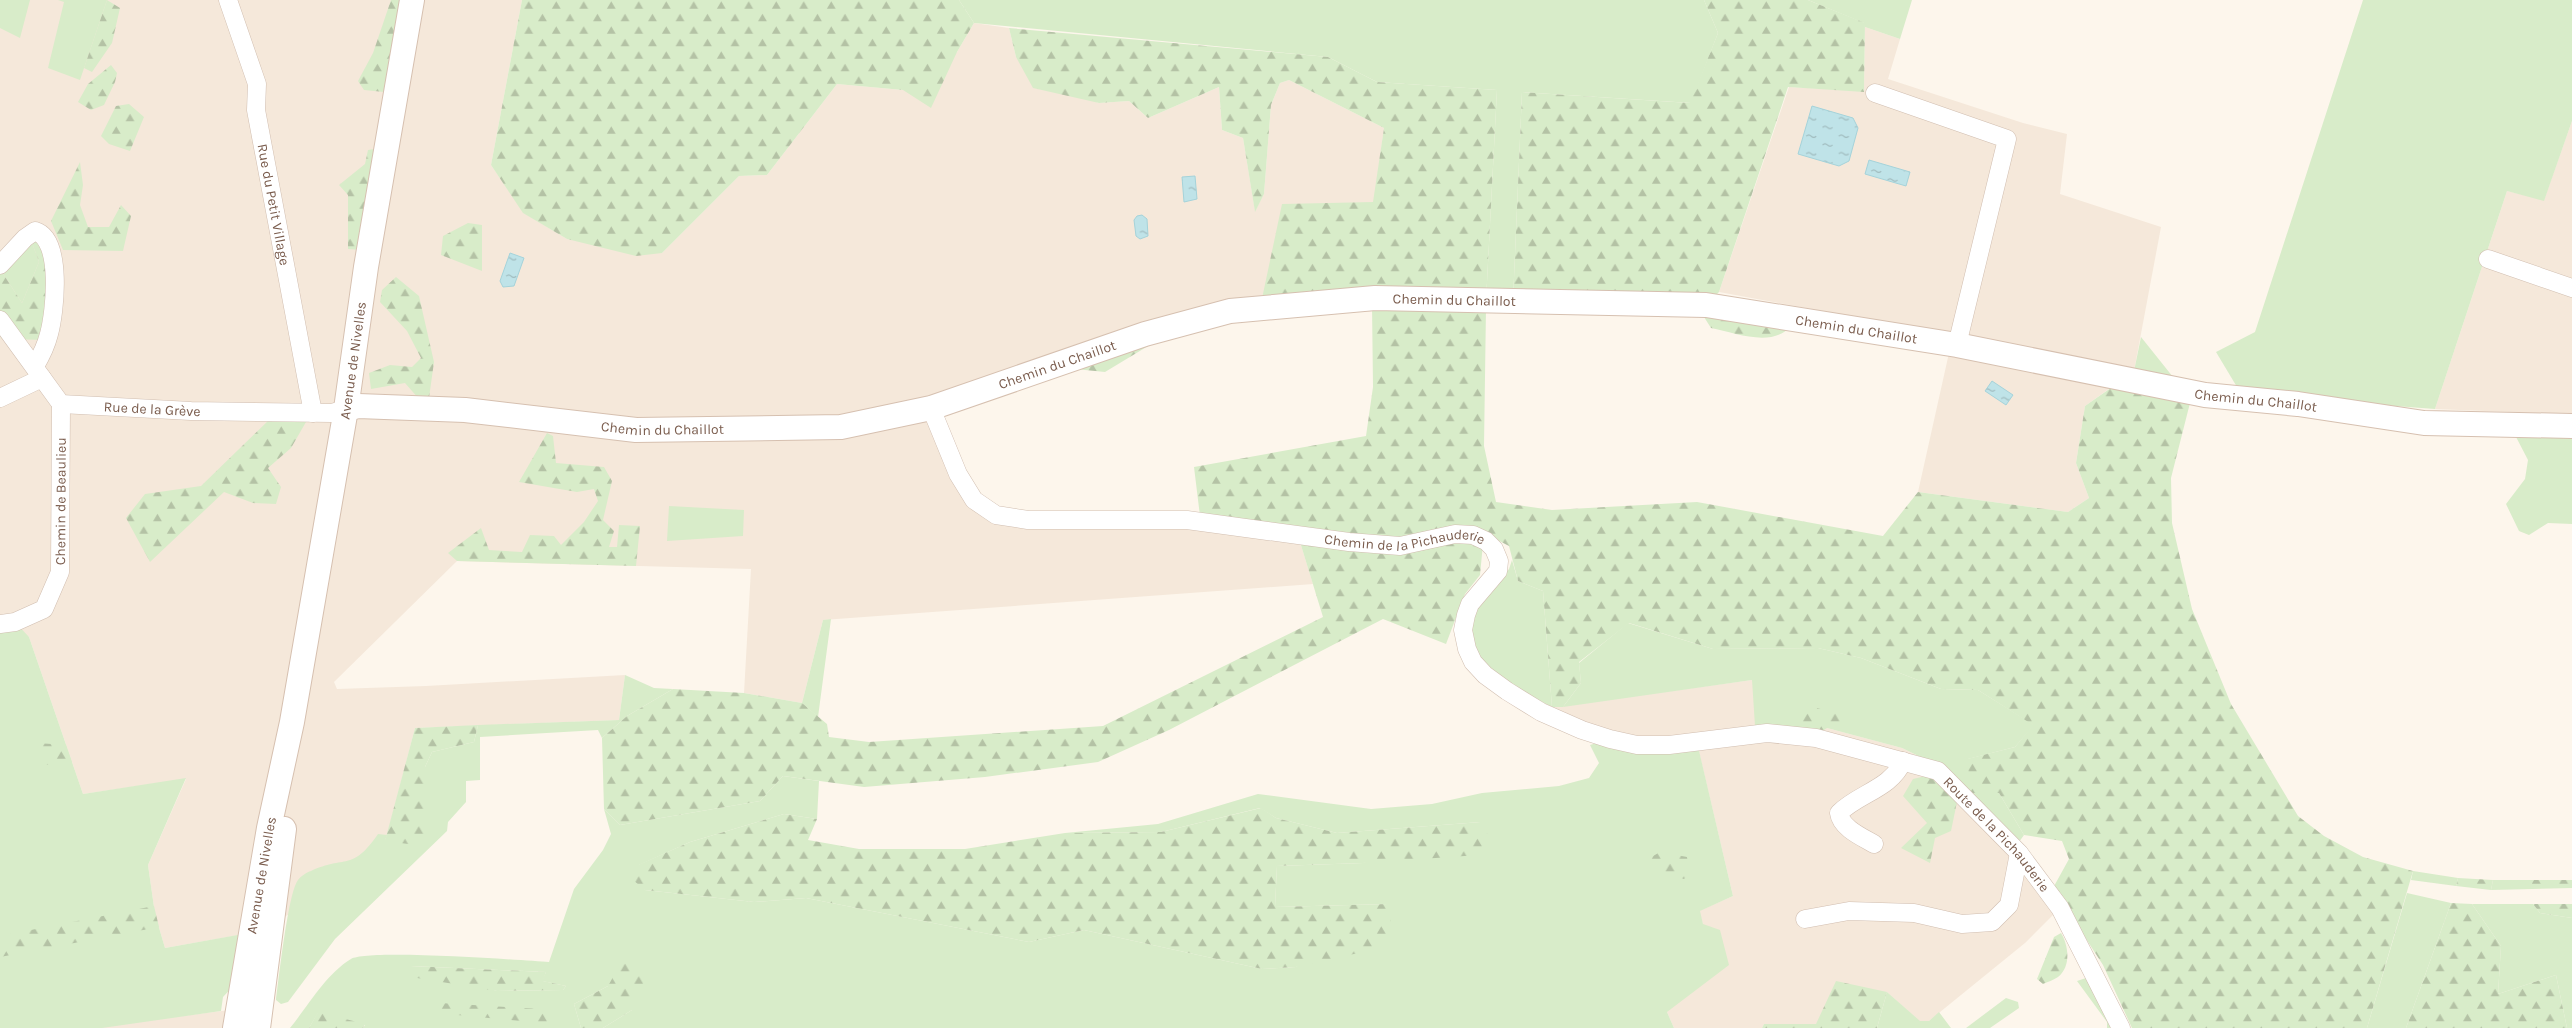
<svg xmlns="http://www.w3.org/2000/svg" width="2572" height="1028" font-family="Karla,sans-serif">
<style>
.residential{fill:#f5e8da}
.green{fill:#d8ecc9;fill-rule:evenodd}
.forest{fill:url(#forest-firs)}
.water{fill:url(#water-ripples);stroke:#a5d3da}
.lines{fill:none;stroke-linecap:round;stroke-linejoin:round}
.street-casing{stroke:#d1beb0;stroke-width:19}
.secondary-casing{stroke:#d6c0b0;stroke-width:26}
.street{stroke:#fff;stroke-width:18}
.secondary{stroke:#fff;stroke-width:24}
.labels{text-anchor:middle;stroke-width:4;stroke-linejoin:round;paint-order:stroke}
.street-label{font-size:14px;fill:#7a5c4d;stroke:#fffaf3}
</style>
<defs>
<pattern id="forest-firs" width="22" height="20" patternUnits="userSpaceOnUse" patternTransform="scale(1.25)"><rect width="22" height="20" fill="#d8ecc9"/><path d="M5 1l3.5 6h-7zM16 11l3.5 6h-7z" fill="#b4c2a5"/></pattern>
<pattern id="water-ripples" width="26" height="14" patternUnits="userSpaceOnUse" patternTransform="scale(1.25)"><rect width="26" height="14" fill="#bfe3e8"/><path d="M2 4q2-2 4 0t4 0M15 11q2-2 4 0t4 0" fill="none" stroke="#a0bbbe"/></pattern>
</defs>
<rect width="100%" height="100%" fill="#fdf6ec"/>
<path class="residential" d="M 0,0 L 522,0 L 491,165 L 524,213 L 567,239 L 662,253 L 739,176 L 767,175 L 837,84 L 903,90 L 957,52 L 974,23 L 1009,28 L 1016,57 L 1098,103 L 1129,101 L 1148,118 L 1219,87 L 1222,130 L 1243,138 L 1255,211 L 1264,194 L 1271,105 L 1280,83 L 1289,80 L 1384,128 L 1374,202 L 1260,308 L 931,408 L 958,474 L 993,513 L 1200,516 L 1300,542 L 1313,584 L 823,620 L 802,703 L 744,693 L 751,569 L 457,561 L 334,682 L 337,689 L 426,686 L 625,675 L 619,720 L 415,728 L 381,859 L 261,931 L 165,948 L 155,914 L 148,865 L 186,779 L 83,794 L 29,637 L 0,624 Z
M 1865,27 L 1900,39 L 1888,79 L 2023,123 L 2067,134 L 2060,194 L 2161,227 L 2134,371 L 2085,406 L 2076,463 L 2089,498 L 2068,512 L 1918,492 L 1953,335 L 1719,292 L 1789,87 L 1864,91 Z
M 2572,121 L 2572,438 L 2535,413 L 2435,409 L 2507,191 L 2544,200 Z
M 1752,680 L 1827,728 L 1902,748 L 1939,766 L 2060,908 L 2025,943 L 1929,1021 L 1920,1022 L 1887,992 L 1816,1024 L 1764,1024 L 1762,1028 L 1674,1028 L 1667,1012 L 1703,924 L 1699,911 L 1733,896 L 1697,743 L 1669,745 L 1541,712 L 1552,707 Z
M 230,1010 L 227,1028 L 88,1028 L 109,1025 Z"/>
<path class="green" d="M 0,0 L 30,0 L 20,38 L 0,28 Z
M 58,0 L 107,0 L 80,80 L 48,68 L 64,2 Z
M 959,0 L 1704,0 L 1718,33 L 1691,103 L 1522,92 L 1513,301 L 1486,301 L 1497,90 L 1377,82 L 1328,57 L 974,23 Z
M 1808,0 L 1912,0 L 1900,39 L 1865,27 L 1864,23 Z
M 2363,0 L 2572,0 L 2572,121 L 2544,201 L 2507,191 L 2435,409 L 2355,403 L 2237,387 L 2216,352 L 2255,332 Z
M 31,240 L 39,262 L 22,303 L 0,269 Z
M 2141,337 L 2173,377 L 2134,371 Z
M 2515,435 L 2570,436 L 2572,438 L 2572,524 L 2548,523 L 2529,535 L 2519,531 L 2506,504 L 2525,479 L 2528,460 Z
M 669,506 L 744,510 L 743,536 L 667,541 Z
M 1512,560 L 1518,581 L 1543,591 L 1552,707 L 1514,688 L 1483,664 L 1473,647 L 1471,622 L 1477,605 L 1509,569 Z
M 831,619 L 818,717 L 802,703 L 823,620 Z
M 15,622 L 29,637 L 83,794 L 186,778 L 148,865 L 155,914 L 165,948 L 243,934 L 237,982 L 223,997 L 221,1011 L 102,1028 L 0,1028 L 0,624 Z
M 1628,623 L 1713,649 L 1818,648 L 1861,658 L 1941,689 L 1978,690 L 2034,725 L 2015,747 L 1968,759 L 1999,793 L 2024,835 L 2019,842 L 1939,766 L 1902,748 L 1827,728 L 1755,726 L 1752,680 L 1563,707 L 1581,683 L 1579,663 Z
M 625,675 L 654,688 L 673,689 L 627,716 L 602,738 L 598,730 L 480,737 L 480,780 L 466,781 L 466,802 L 448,822 L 447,831 L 335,939 L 288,1002 L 281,1004 L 276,1000 C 279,978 288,893 298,880 C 301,876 307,872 311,871 C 345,855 352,872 378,834 L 387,835 L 385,840 L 424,782 L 425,767 L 432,752 L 474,742 L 478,725 L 619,720 Z
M 1610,739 L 1697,742 L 1733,896 L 1700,911 L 1703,924 L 1720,930 L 1729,965 L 1667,1012 L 1674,1028 L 603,1028 L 632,1010 L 608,986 L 574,1004 L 581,1028 L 595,1028 L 363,1028 L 365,1025 L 318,1013 L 309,1028 L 290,1028 C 308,1006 326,974 351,959 C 369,949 518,960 549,962 L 574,889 L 603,850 L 611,834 L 604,809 L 620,825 L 760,801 L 783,776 L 819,781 L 817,819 L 784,814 L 690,842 L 639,865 L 645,890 L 754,902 L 806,898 L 1029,942 L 1084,930 L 1262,969 L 1296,967 L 1388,904 L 1275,907 L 1277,866 L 1363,863 L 1481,822 L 1337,833 L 1276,818 L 1260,808 L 1161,832 L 1065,833 L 1158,824 L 1258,794 L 1371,809 L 1432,804 L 1482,793 L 1559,786 L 1589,778 L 1599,763 L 1590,745 ZM 410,966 L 546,972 L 542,981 L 566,986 L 563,990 L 497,991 Z
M 2413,871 L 2458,878 L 2456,886 L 2411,880 Z
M 2493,880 L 2532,880 L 2532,889 L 2491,890 Z
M 2407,893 L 2451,903 L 2406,1028 L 2367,1028 Z
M 2472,904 L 2533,904 L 2540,913 L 2572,918 L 2572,1028 L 2567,1028 L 2556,975 L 2498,994 L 2501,946 Z
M 2086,978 L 2114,1028 L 2107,1028 L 2107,1022 L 2077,981 Z
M 1887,992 L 1920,1021 L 1929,1021 L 1939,1012 L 1951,1028 L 1877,1028 Z
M 2006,998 L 2018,1002 L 2019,1008 L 1990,1028 L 1966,1028 Z"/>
<path class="forest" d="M 107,0 L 120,8 L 112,43 L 92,72 L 84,68 Z
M 391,0 L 403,0 L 384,92 L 364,90 L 358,81 L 373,53 Z
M 522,0 L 959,0 L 974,23 L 957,52 L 931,108 L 903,90 L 837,84 L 767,175 L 739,176 L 662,253 L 636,256 L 567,239 L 523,213 L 491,165 Z
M 1704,0 L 1808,0 L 1865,23 L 1864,92 L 1788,87 L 1719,292 L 1706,305 L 1513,301 L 1522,92 L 1690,103 L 1718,33 Z
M 1009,28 L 1328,57 L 1377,82 L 1497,90 L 1486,301 L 1260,308 L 1282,204 L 1373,202 L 1384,128 L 1289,80 L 1280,83 L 1271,105 L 1264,194 L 1255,212 L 1243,138 L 1222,130 L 1219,87 L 1148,118 L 1129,101 L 1099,103 L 1033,88 L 1016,57 Z
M 111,65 L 117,73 L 115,82 L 104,105 L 91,110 L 78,102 L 88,84 Z
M 129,104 L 144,117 L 130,151 L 109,144 L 101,136 L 116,106 Z
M 380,148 L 361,250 L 348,249 L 348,195 L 339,185 L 365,164 L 368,150 Z
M 80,162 L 83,185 L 80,205 L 88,227 L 109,227 L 121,205 L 131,216 L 123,251 L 63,250 L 51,221 Z
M 468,223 L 482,225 L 482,271 L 441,255 L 443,236 Z
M 31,240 L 37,240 L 54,259 L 47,340 L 2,339 L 0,336 L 0,269 L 22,303 L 39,262 Z
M 396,277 L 419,296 L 434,362 L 429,398 L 419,399 L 405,383 L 371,389 L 369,373 L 390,365 L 412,367 L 421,358 L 407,331 L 380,302 L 382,290 Z
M 1372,305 L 1486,308 L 1484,446 L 1496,502 L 1552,510 L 1697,502 L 1883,536 L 1918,492 L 2068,512 L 2089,498 L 2076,463 L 2085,406 L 2115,385 L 2191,399 L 2171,478 L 2172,523 L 2192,609 L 2231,704 L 2298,816 L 2324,836 L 2363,857 L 2413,871 L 2367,1028 L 2132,1028 L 2103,965 L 2053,888 L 2069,859 L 2062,841 L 2024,835 L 1999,793 L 1971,793 L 1967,759 L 2015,747 L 2033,725 L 1978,690 L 1941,689 L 1861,658 L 1818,648 L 1713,649 L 1629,623 L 1579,662 L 1581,683 L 1563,707 L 1552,707 L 1543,591 L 1518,581 L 1509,546 L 1484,533 L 1480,575 L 1465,594 L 1446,644 L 1383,619 L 1169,730 L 1098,762 L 985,777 L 864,787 L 783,776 L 760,801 L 620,825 L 604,809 L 602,738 L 627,716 L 673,689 L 744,693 L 802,703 L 827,724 L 829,737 L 869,742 L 1103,726 L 1323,617 L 1300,542 L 1200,516 L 1194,467 L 1366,436 L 1373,387 Z
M 1704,317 L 1791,326 C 1772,348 1736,333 1711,328 Z
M 1158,340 L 1105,372 L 1075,369 Z
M 270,419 L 306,422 L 291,448 L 268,468 L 281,487 L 276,504 L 253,503 L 224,492 L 150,562 L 126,518 L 145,494 L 201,486 Z
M 547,433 L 553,436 L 556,463 L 604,467 L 612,481 L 603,520 L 614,531 L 609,547 L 617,547 L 619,525 L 640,526 L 636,566 L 457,561 L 448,553 L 481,528 L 489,550 L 522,552 L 530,535 L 554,536 L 561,545 L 584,522 L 598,501 L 594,489 L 577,492 L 519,482 Z
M 1810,706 L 1838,714 L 1842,726 L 1827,728 L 1819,733 L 1789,727 L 1794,713 Z
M 478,725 L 474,742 L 432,752 L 425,767 L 425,839 L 424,846 L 385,841 L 415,728 Z
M 37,743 L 66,745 L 72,762 L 43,765 L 37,753 Z
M 1934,774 L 1958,797 L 1951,831 L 1935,838 L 1930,863 L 1901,848 L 1927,823 L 1903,796 L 1913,779 Z
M 1261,808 L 1276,818 L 1337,833 L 1481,822 L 1491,841 L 1479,855 L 1363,863 L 1277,866 L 1275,907 L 1388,904 C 1392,919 1393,934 1385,947 L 1296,967 L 1262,969 L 1084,930 L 1029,942 L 806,898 L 754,902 L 645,890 L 633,880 L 638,865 L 690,842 L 784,814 L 817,819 L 808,840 L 859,849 L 965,849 L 1065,833 L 1161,832 Z
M 1660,852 L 1687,857 L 1690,873 L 1684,879 L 1652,870 L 1648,859 Z
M 2458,878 L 2493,880 L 2491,890 L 2456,886 Z
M 2532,880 L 2572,880 L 2572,888 L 2532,889 Z
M 2451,903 L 2472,904 L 2501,946 L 2498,994 L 2556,975 L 2567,1028 L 2406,1028 Z
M 2533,904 L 2572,904 L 2572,918 L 2540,913 Z
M 154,906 L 159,927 L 0,957 L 0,936 Z
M 2061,933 C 2069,946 2071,967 2058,977 C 2054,980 2047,982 2043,984 L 2037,979 L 2054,937 Z
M 621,963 L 635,963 L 644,982 L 632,1010 L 603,1028 L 581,1028 L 574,1004 L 608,986 Z
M 410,966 L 546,972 L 543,981 L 566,986 L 563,990 L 497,991 L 411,977 Z
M 1836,981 L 1887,992 L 1877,1028 L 1762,1028 L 1764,1024 L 1816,1024 Z
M 424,1002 L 557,1010 L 564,1022 L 555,1024 L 424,1012 Z
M 318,1012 L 365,1024 L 363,1028 L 309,1028 Z"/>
<path class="water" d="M 1812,106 L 1853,118 L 1858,128 L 1849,161 L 1839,166 L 1798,154 Z
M 1869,160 L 1910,172 L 1906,186 L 1865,174 Z
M 1195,176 L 1197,199 L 1184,202 L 1182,177 Z
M 1142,215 L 1147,219 L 1148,236 L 1140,239 L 1136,236 L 1134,220 L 1137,216 Z
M 510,253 L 524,258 L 514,286 L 503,287 L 500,281 Z
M 1992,381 L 2013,395 L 2006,405 L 1985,391 Z"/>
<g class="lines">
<g class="street-casing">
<g id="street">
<path id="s1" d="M 228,0 L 257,84 L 256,110 L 313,413"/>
<path d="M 1875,93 L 2007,139 L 1957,345"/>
<path d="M 2488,259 L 2572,288"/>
<path d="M 0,265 L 25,238 L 35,231 C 63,239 55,312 49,334 C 46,346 41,356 35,366"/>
<path id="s2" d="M 0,320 L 61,404 L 191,411 L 332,413 L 346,409"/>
<path d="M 0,398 L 42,378"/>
<path id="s3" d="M 931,408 L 958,474 L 974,500 L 996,515 L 1028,520 L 1187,520 L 1349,542 L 1400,546 L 1455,534 L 1473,535 L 1486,541 L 1494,549 L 1499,561 L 1498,571 L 1470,604 L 1466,615 L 1463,630 L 1467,649 L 1473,662 L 1485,675 L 1507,691 L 1541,712 L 1582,730 L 1610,739 L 1637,745 L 1669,745 L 1767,733 L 1816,738 L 1938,771 L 2019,853 L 2060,908 L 2121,1028"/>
<path id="s4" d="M 0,624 L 15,622 L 44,609 L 60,572 L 61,404"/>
<path d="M 1874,844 C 1862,837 1841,828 1839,813 C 1859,793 1891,789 1903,761"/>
<path d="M 1805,919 L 1849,911 L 1914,913 L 1962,924 L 1992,922 L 2009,905 L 2019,853"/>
</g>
</g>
<g class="secondary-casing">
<g id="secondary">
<path id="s5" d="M 346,409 L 358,406 L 465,410 L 636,430 L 841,427 L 931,408 L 1145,334 L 1230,311 L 1375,298 L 1706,305 L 1957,345 L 2205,395 L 2298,404 L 2424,423 L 2572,426"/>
<path id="s6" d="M 235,1028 L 269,828 L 292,722 L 346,409 L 366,267 L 412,0"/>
<path d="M 258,1028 L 284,829"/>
</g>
</g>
<use href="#street" class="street"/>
<use href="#secondary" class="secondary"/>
</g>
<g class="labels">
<g class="street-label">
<text dy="5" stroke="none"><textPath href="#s1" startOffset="211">Rue du Petit Village</textPath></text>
<text dy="5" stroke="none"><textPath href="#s5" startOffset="1128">Chemin du Chaillot</textPath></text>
<text dy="5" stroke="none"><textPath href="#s5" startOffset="1532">Chemin du Chaillot</textPath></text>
<text dy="5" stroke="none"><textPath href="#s6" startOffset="678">Avenue de Nivelles</textPath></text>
<text dy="5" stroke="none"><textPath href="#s5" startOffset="722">Chemin du Chaillot</textPath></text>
<text dy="5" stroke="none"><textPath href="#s5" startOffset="1938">Chemin du Chaillot</textPath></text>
<text dy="5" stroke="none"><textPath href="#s2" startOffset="195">Rue de la Grève</textPath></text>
<text dy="5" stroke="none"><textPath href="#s5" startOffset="318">Chemin du Chaillot</textPath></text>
<text dy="5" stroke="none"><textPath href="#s4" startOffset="158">Chemin de Beaulieu</textPath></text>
<text dy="5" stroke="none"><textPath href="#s3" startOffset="540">Chemin de la Pichauderie</textPath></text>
<text dy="5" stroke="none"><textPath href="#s3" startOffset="1341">Route de la Pichauderie</textPath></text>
<text dy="5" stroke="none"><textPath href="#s6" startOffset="155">Avenue de Nivelles</textPath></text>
</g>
</g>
</svg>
